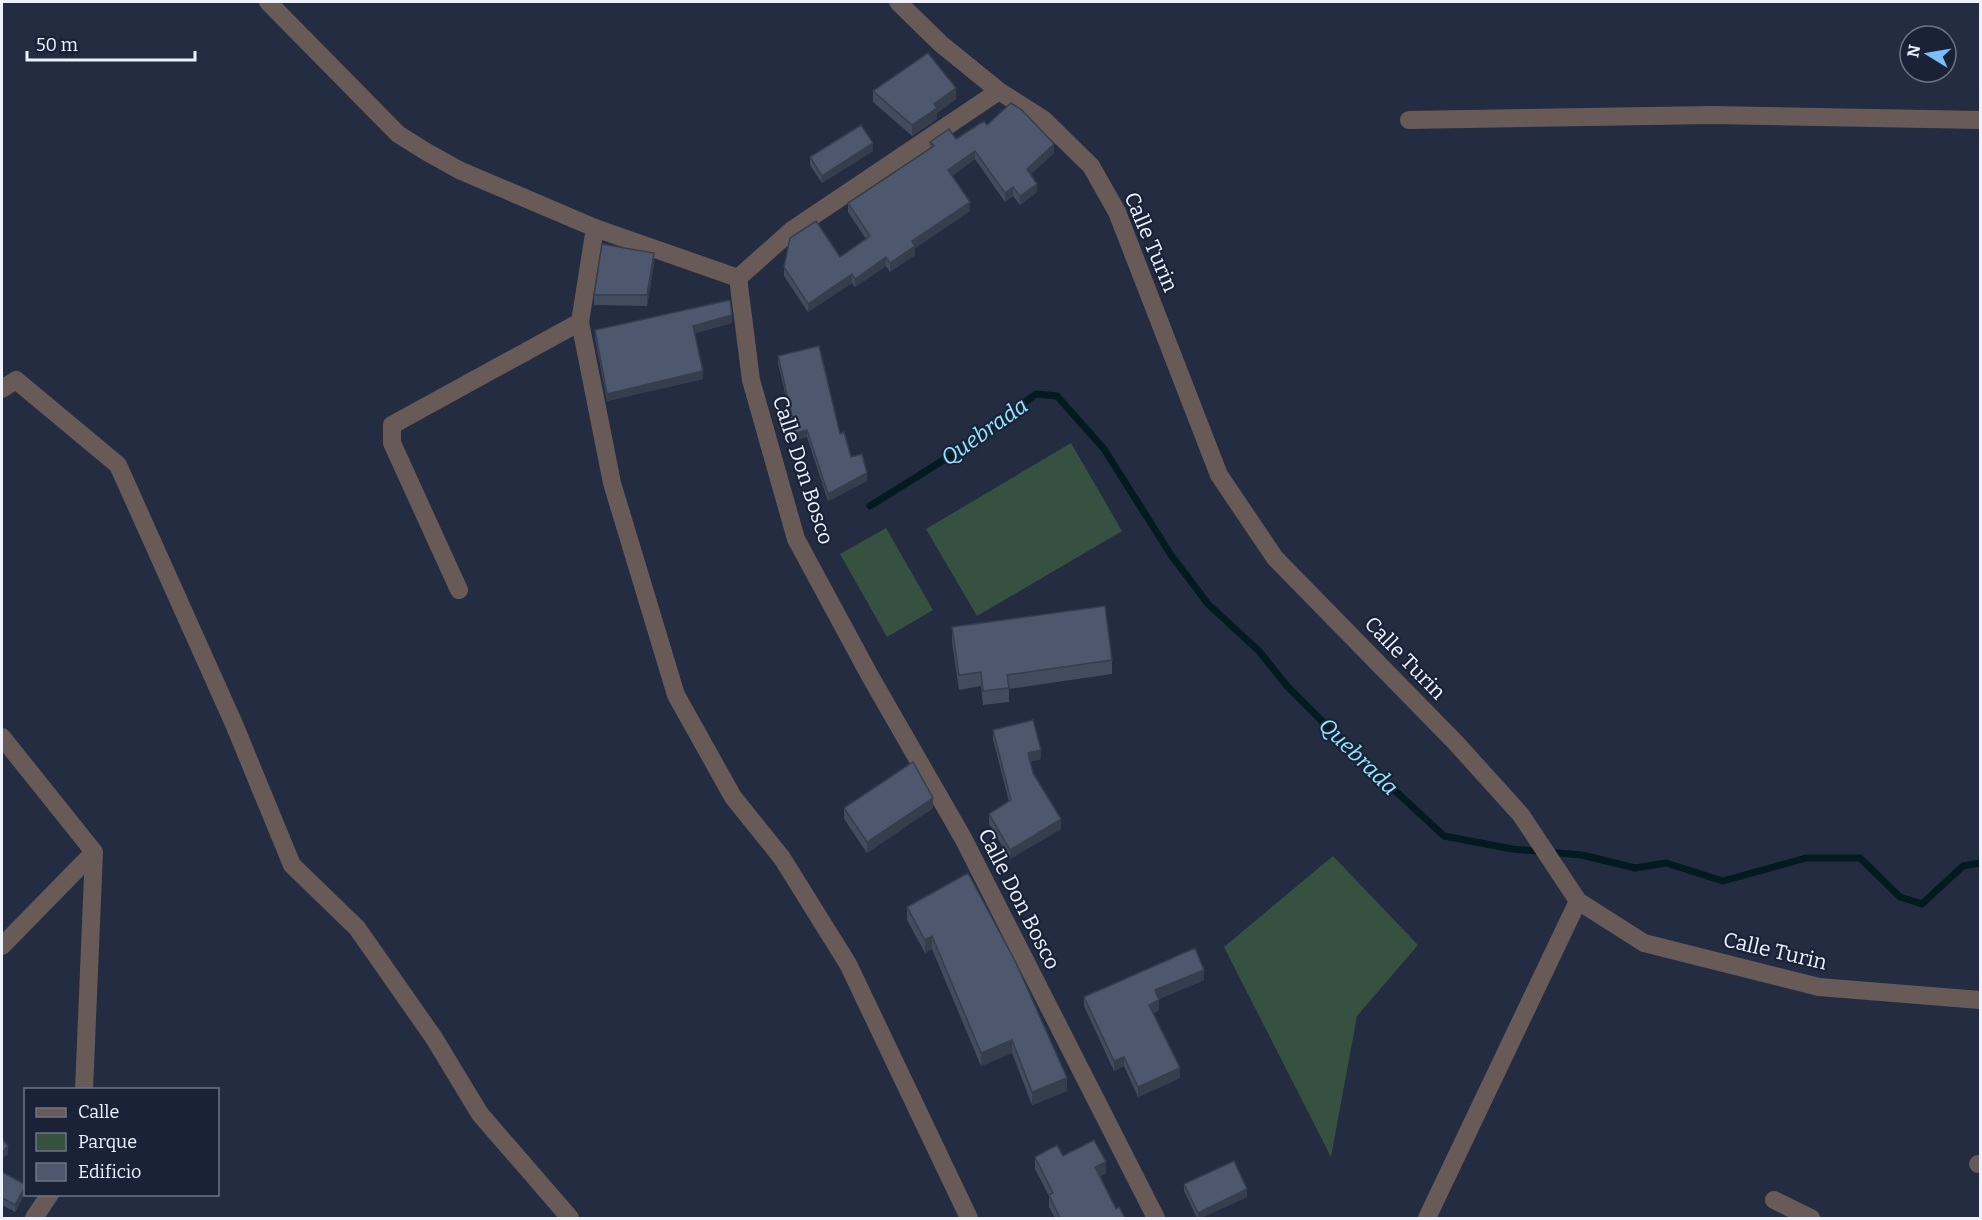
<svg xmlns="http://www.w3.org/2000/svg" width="1982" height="1220" font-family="Bitter,serif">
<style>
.green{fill:#375141}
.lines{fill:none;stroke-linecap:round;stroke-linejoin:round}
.stream{stroke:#021a20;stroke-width:7}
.minor{stroke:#685b57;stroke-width:18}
.tertiary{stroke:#685b57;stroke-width:18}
.wall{fill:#424c5f}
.shaded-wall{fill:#363e4e}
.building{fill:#4d586f;stroke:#363e4e;stroke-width:1.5}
.labels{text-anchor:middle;stroke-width:4.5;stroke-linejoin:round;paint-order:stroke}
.street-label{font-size:21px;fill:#edf2fe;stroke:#1a2237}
.water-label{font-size:22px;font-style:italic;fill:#95e7fd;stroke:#1a2237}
</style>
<rect width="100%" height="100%" fill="#232c41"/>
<path class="green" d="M 1071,443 L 1122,531 L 977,616 L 926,529 Z
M 886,528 L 933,610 L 887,637 L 840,554 Z
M 1333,856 L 1418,945 L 1357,1016 L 1331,1157 L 1224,947 Z"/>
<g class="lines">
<path class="stream" d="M 870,506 L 955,453 L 1036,394 L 1057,396 L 1104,449 L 1171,555 L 1208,604 L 1259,651 L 1287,686 L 1346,745 L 1444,836 L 1512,849 L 1582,855 L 1635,868 L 1666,863 L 1723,881 L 1806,858 L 1860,858 L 1900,897 L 1922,904 L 1963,866 L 1980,863"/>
<path class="minor" d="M 898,2 L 941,44 L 999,91 L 1043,119 L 1091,166 L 1117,212 L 1219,475 L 1275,558 L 1456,743 L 1521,815 L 1578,901 L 1644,943 L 1819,987 L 1980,1000
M 1409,120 L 1713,115 L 1980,120
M 595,228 L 580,322 L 612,483 L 676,695 L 733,797 L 782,858 L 848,964 L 969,1218
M 738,278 L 792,230 L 999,91
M 2,389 L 16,380 L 118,465 L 234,724 L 292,865 L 357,928 L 434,1038 L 480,1114 L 570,1218
M 459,590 L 392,443 L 392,425 L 580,322
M 2,737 L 94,852 L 84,1090
M 2,946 L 94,852
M 1978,1164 L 1980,1164
M 1774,1200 L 1811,1218
M 34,1218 L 50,1194
M 1427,1218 L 1578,901"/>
<path class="tertiary" d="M 268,2 L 398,134 L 425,151 L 459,170 L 595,228 L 738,278 L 751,380 L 796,539 L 870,676 L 963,838 L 1156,1218"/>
</g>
<path class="wall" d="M 873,91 L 956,99 L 937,113 L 937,119 L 912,136 L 873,102 Z
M 987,125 L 1054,153 L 1031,174 L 1037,192 L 1020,205 L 1013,196 L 1005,202 L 975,159 L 952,176 L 970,211 L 915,248 L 915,255 L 890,272 L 886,266 L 855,287 L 852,283 L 808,312 L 784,276 L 784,267 L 840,257 L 866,239 L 848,212 L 848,203 L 930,148 L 930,142 L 956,139 Z
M 873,151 L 822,183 L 810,165 L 810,157 Z
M 654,264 L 647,306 L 594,305 L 594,295 Z
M 732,323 L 695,333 L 703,379 L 607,401 L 595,338 L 595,330 Z
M 778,356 L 840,434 L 851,457 L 867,481 L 828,501 L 807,437 L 796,440 L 778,363 Z
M 952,627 L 1112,660 L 1112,674 L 1009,689 L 1009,702 L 983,705 L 981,686 L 959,690 L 952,642 Z
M 993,730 L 1041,759 L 1030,762 L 1033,773 L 1061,829 L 1010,859 L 989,824 L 989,814 L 1009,802 L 993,739 Z
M 844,808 L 933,808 L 867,853 L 844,819 Z
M 907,907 L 1067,1091 L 1032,1105 L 1012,1053 L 981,1066 L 932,949 L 925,953 L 907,920 Z
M 1204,980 L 1159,999 L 1159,1010 L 1153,1013 L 1180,1078 L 1138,1097 L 1124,1066 L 1114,1071 L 1084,1006 L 1084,997 Z
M 1063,1156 L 1106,1173 L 1100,1176 L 1116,1209 L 1125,1218 L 1055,1218 L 1049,1207 L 1049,1196 L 1035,1169 L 1035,1157 Z
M 2,1172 L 26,1185 L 26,1192 L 15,1212 L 2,1205 Z
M 1184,1184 L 1247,1197 L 1201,1218 L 1197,1218 L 1184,1191 Z"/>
<path class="shaded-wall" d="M 956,88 L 956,99 L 937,113 L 937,119 L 912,136 L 912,125 L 934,104 Z
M 873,143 L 873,151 L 822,183 L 822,176 Z
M 1054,144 L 1054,153 L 1027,178 L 1027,169 Z
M 975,151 L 975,159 L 948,178 L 948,170 Z
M 1037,184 L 1037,192 L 1020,205 L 1020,196 Z
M 1013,187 L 1013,196 L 1005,202 L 1005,193 Z
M 970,202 L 970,211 L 915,248 L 915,255 L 890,272 L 890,263 L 912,241 Z
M 654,253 L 654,264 L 647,306 L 647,295 Z
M 886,257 L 886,266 L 855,287 L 855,279 Z
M 852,274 L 852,283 L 808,312 L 808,304 Z
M 732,315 L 732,323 L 693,333 L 693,326 Z
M 703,371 L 703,379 L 607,401 L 607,394 Z
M 807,430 L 807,437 L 796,440 L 796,433 Z
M 867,473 L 867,481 L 828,501 L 828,494 Z
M 1041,750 L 1041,759 L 1028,762 L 1028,753 Z
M 933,798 L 933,808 L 867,853 L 867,842 Z
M 1061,819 L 1061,829 L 1010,859 L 1010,850 Z
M 932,936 L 932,949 L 925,953 L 925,940 Z
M 1204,970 L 1204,980 L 1155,1000 L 1155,990 Z
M 1159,1000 L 1159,1010 L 1149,1015 L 1149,1005 Z
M 1012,1040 L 1012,1053 L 981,1066 L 981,1053 Z
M 1124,1057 L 1124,1066 L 1114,1071 L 1114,1061 Z
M 1180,1068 L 1180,1078 L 1138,1097 L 1138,1087 Z
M 1067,1078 L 1067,1091 L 1032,1105 L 1032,1092 Z
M 8,1146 L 8,1154 L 2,1159 L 2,1152 Z
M 1106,1162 L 1106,1173 L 1095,1179 L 1095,1167 Z
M 26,1185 L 26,1192 L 15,1212 L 15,1205 Z
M 1247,1189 L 1247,1197 L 1201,1218 L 1198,1218 L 1198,1213 Z"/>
<path class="building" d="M 928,53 L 956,88 L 934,104 L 937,108 L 912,125 L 873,91 Z
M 1011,103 L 1022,110 L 1054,144 L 1027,169 L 1037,184 L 1020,196 L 1013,187 L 1005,193 L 975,151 L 948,170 L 970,202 L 912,241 L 915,246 L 890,263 L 886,257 L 855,279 L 852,274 L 808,304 L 784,267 L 790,238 L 816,221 L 840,257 L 870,236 L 848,203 L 934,146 L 930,142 L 949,129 L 956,139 L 984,121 L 987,125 Z
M 861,125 L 873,143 L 822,176 L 810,157 Z
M 602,244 L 654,253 L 647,295 L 594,295 Z
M 730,300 L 732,315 L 693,326 L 703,371 L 607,394 L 595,330 Z
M 819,346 L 840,434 L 844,432 L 851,457 L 862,454 L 867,473 L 828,494 L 807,430 L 796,433 L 778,356 Z
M 1105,606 L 1112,660 L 1007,675 L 1009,688 L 983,691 L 981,672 L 959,675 L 952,627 Z
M 1033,720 L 1041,750 L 1028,753 L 1033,773 L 1061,819 L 1010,850 L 989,814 L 1011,800 L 993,730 Z
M 913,762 L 933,798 L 867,842 L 844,808 Z
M 968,873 L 1016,963 L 1067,1078 L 1032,1092 L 1012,1040 L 981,1053 L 932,936 L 925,940 L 907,907 Z
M 1195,948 L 1204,970 L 1155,990 L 1159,1000 L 1149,1005 L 1180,1068 L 1138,1087 L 1124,1057 L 1114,1061 L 1084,997 Z
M 2,1139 L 8,1146 L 2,1152 Z
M 1094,1140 L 1106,1162 L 1095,1167 L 1116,1209 L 1119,1207 L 1125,1218 L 1060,1218 L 1049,1195 L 1053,1193 L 1035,1157 L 1057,1145 L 1063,1156 Z
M 1234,1161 L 1247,1189 L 1198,1213 L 1184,1184 Z
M 2,1172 L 26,1185 L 15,1205 L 2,1198 Z"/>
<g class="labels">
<g class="street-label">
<text transform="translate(1151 242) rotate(67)" y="7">Calle Turin</text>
<text transform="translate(803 470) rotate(72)" y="7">Calle Don Bosco</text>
<text transform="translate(1405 658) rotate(46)" y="7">Calle Turin</text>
<text transform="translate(1019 899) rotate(63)" y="7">Calle Don Bosco</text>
<text transform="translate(1775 951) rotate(13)" y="7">Calle Turin</text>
</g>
<g class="water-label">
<text transform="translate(984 431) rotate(-35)" y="8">Quebrada</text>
<text transform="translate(1359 756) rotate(44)" y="8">Quebrada</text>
</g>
</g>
<rect width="1982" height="1220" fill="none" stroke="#edf2fe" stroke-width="6"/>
<rect x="24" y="1088" width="195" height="108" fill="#1a2237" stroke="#6e7587" stroke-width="1.5"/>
<rect x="36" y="1108" width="30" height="9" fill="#685b57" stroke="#6e7587" stroke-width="1.5"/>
<text x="78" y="1118" font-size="18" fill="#edf2fe">Calle</text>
<rect x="36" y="1133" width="30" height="18" fill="#375141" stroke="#6e7587" stroke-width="1.5"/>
<text x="78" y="1148" font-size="18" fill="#edf2fe">Parque</text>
<rect x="36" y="1163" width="30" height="18" fill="#4d586f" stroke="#6e7587" stroke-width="1.5"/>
<text x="78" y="1178" font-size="18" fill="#edf2fe">Edificio</text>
<g transform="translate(1928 54) rotate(281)"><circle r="28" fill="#1a2237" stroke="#6e7587" stroke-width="1.5"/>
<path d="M0-4.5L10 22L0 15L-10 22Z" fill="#7abff8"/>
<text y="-9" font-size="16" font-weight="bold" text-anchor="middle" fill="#edf2fe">N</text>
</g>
<path d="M27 51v9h168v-9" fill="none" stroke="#edf2fe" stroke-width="3"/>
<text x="36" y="51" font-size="18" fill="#edf2fe" stroke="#1a2237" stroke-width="4.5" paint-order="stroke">50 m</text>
</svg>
